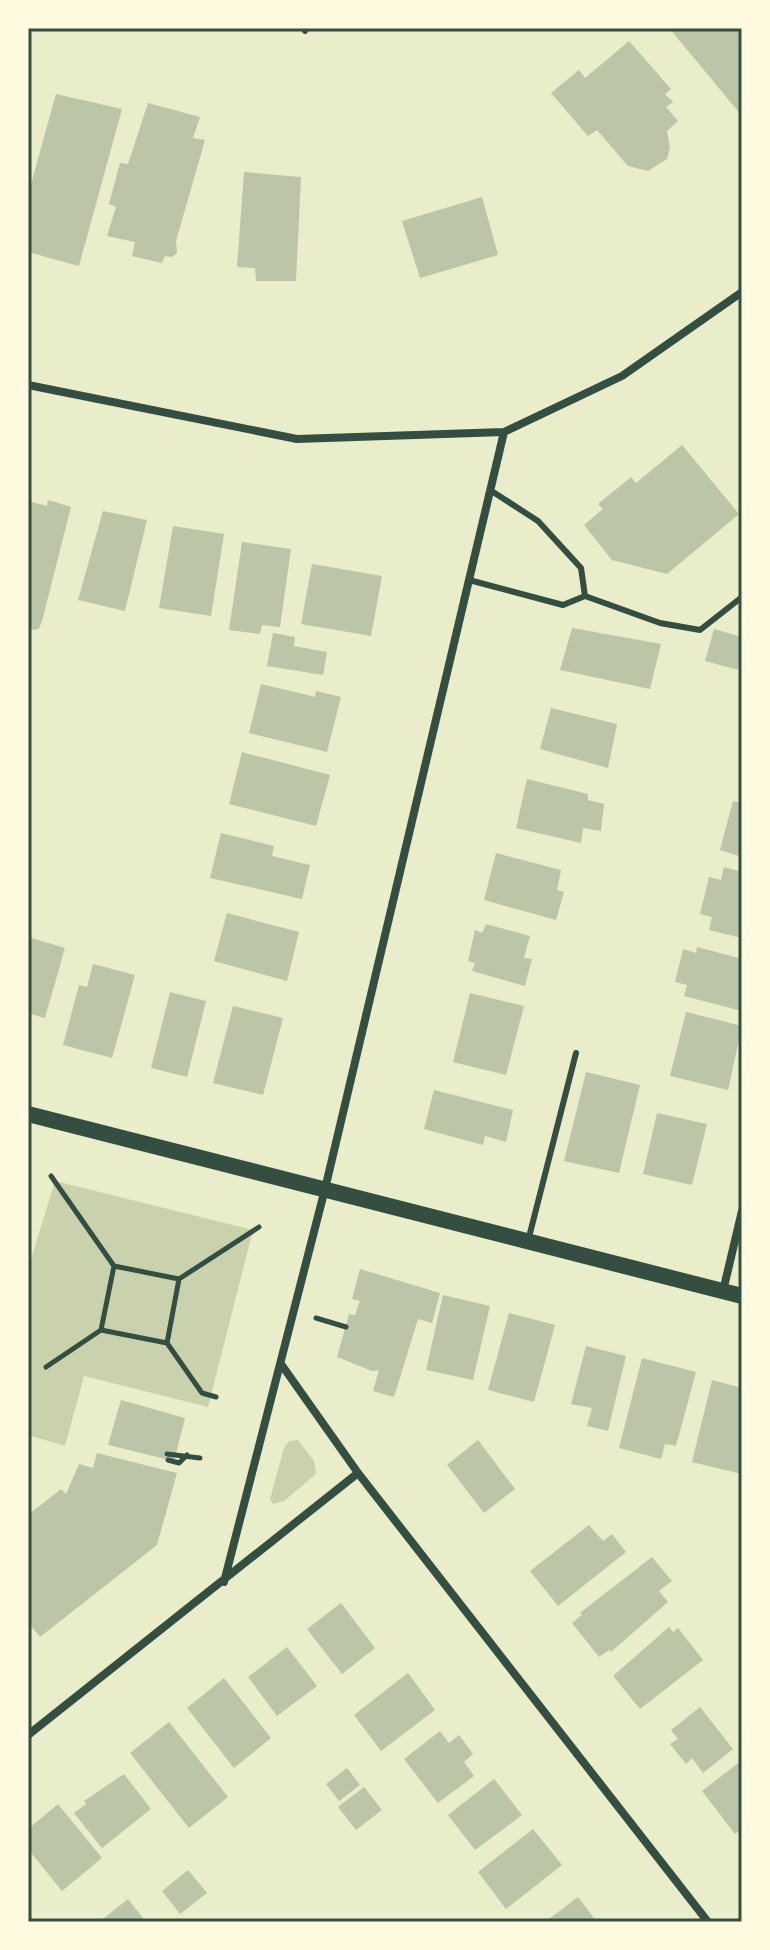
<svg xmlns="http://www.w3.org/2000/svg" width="770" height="1950" font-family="Quicksand,sans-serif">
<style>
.green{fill:#cad2ad}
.building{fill:#bcc5a7}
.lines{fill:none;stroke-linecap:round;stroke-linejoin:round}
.path{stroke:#344e41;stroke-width:5}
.service{stroke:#344e41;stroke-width:6}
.minor{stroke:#344e41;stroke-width:8}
.secondary{stroke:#344e41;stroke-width:16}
.neatline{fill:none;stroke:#344e41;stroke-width:3}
</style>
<rect width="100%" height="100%" fill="#e9edc9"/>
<path class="green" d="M 55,1181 L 253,1230 L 208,1407 L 84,1376 L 65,1446 L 28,1435 L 28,1269 Z
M 298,1440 L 314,1461 L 316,1474 L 284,1501 L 273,1504 L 270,1499 L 284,1448 L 289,1441 Z"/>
<path class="building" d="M 669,28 L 742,28 L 742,116 Z
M 629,41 L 671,89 L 665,94 L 673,102 L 666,107 L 678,121 L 667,131 L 670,148 L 667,159 L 648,171 L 628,166 L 597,130 L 588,136 L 551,93 L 579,70 L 585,78 Z
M 56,94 L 122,109 L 79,266 L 28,252 L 28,195 Z
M 148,103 L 200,117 L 193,138 L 205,140 L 176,241 L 177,253 L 172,257 L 165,256 L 162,263 L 132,256 L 135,242 L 107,236 L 116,207 L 109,204 L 120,163 L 128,164 Z
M 244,172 L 301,177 L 296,281 L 256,281 L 255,268 L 237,267 Z
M 482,197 L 498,255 L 420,278 L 402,221 Z
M 682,445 L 739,514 L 667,574 L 612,560 L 584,525 L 603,509 L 598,504 L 631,477 L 636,483 Z
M 48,500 L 71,507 L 42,621 L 39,629 L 34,630 L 28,628 L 28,501 L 47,506 Z
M 103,511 L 147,520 L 125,611 L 78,600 Z
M 173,526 L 224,534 L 211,616 L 159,608 Z
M 242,542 L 291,549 L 280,627 L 262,625 L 260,634 L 229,630 Z
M 312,564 L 382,576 L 371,636 L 301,624 Z
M 572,628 L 661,644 L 650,689 L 560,670 Z
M 714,629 L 742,637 L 738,670 L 705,661 Z
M 273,633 L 295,637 L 294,646 L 327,652 L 323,675 L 267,666 Z
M 261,684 L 315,697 L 316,691 L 341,697 L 327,752 L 249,733 Z
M 551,708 L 617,724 L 608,768 L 540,749 Z
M 242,752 L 330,775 L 316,826 L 229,804 Z
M 527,779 L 588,794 L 588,800 L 604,804 L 601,831 L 583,828 L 581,843 L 516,828 Z
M 733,801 L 742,803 L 742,857 L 720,850 Z
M 221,833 L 274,846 L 272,856 L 310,865 L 302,899 L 210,878 Z
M 496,853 L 561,870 L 557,890 L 564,892 L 556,920 L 484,900 Z
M 724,867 L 742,872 L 742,938 L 709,930 L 712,917 L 700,914 L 709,877 L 721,880 Z
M 227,913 L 299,932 L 287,981 L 214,961 Z
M 486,924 L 530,936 L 524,958 L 532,959 L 525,986 L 472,971 L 475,963 L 468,961 L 475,930 L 482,933 Z
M 28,937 L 65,948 L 45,1018 L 28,1013 Z
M 697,947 L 742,959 L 742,1011 L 684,996 L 687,985 L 675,982 L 683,949 L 696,953 Z
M 93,964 L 135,975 L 112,1058 L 63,1045 L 79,985 L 87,987 Z
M 170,992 L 206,1001 L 187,1077 L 151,1068 Z
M 470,993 L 524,1006 L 506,1075 L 453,1062 Z
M 233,1006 L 283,1018 L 263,1095 L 213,1083 Z
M 686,1012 L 742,1026 L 728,1090 L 670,1076 Z
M 586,1072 L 640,1085 L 619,1173 L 564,1161 Z
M 434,1090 L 513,1110 L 506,1142 L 485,1136 L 483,1145 L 424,1129 Z
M 657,1113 L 707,1124 L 692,1185 L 643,1174 Z
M 360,1269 L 440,1293 L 432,1323 L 418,1319 L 394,1397 L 373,1391 L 379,1370 L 372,1371 L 337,1357 L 349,1314 L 355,1315 L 360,1301 L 352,1299 Z
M 443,1295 L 490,1306 L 473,1380 L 426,1370 Z
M 509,1313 L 555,1325 L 534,1402 L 488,1390 Z
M 586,1346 L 626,1356 L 608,1431 L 587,1426 L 592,1408 L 571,1404 Z
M 642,1358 L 696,1372 L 676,1446 L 665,1444 L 661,1459 L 619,1448 Z
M 712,1380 L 742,1388 L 742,1474 L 692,1462 Z
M 121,1400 L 185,1418 L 174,1461 L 108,1445 Z
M 478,1440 L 515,1489 L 484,1513 L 447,1465 Z
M 97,1453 L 177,1473 L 157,1545 L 40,1637 L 28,1622 L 28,1515 L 61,1489 L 66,1494 L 79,1464 L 93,1468 Z
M 589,1525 L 603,1541 L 612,1534 L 626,1552 L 558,1606 L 530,1571 Z
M 652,1557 L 672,1581 L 659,1591 L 668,1602 L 611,1652 L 609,1650 L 599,1657 L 572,1623 L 582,1615 L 580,1613 Z
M 341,1603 L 375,1648 L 342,1674 L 307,1629 Z
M 669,1627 L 673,1632 L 678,1628 L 703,1660 L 640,1709 L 613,1676 Z
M 287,1647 L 317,1686 L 277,1716 L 248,1677 Z
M 408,1673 L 435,1710 L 381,1751 L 354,1715 Z
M 224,1678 L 271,1738 L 234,1768 L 187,1708 Z
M 700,1707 L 733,1749 L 703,1773 L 692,1758 L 686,1764 L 670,1744 L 678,1739 L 671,1730 Z
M 169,1722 L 228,1797 L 189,1828 L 130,1753 Z
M 440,1731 L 449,1743 L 459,1735 L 473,1754 L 464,1762 L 474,1776 L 438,1803 L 404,1759 Z
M 742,1760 L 742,1829 L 735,1834 L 702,1791 Z
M 347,1768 L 360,1785 L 339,1801 L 326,1784 Z
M 124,1774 L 151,1809 L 102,1848 L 74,1813 L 86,1804 L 84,1801 Z
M 494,1779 L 522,1815 L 475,1850 L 448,1815 Z
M 364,1787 L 382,1810 L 356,1830 L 338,1807 Z
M 58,1804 L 102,1858 L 62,1891 L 28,1849 L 28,1829 Z
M 533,1829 L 562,1865 L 506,1909 L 478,1872 Z
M 188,1870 L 207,1893 L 180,1914 L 162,1891 Z
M 578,1897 L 597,1922 L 545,1922 Z
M 128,1899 L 146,1922 L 99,1922 Z"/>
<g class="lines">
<path class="path" d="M 51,1176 L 114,1266 L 179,1279 L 167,1343 L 101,1330 L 114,1266
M 179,1279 L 259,1227
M 316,1318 L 346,1327
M 167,1343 L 202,1393 L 216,1397
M 46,1367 L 101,1330
M 167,1454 L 200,1458
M 168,1460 L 179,1463 L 187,1455"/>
<path class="service" d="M 305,31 L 306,28
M 469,580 L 563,605 L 585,596 L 581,568 L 538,521 L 490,490
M 585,596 L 660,623 L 700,630 L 742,597
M 528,1241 L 576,1053"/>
<path class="minor" d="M 28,385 L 297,439 L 504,432 L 622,376 L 742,292
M 723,1291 L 742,1211
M 281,1364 L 358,1473 L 708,1922
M 224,1582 L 325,1189 L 504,432
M 28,1735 L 358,1473"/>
<path class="secondary" d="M 28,1114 L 742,1296"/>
</g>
<rect width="770" height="1950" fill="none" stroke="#fefae0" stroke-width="60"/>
<rect x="30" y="30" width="710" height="1890" class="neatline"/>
</svg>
